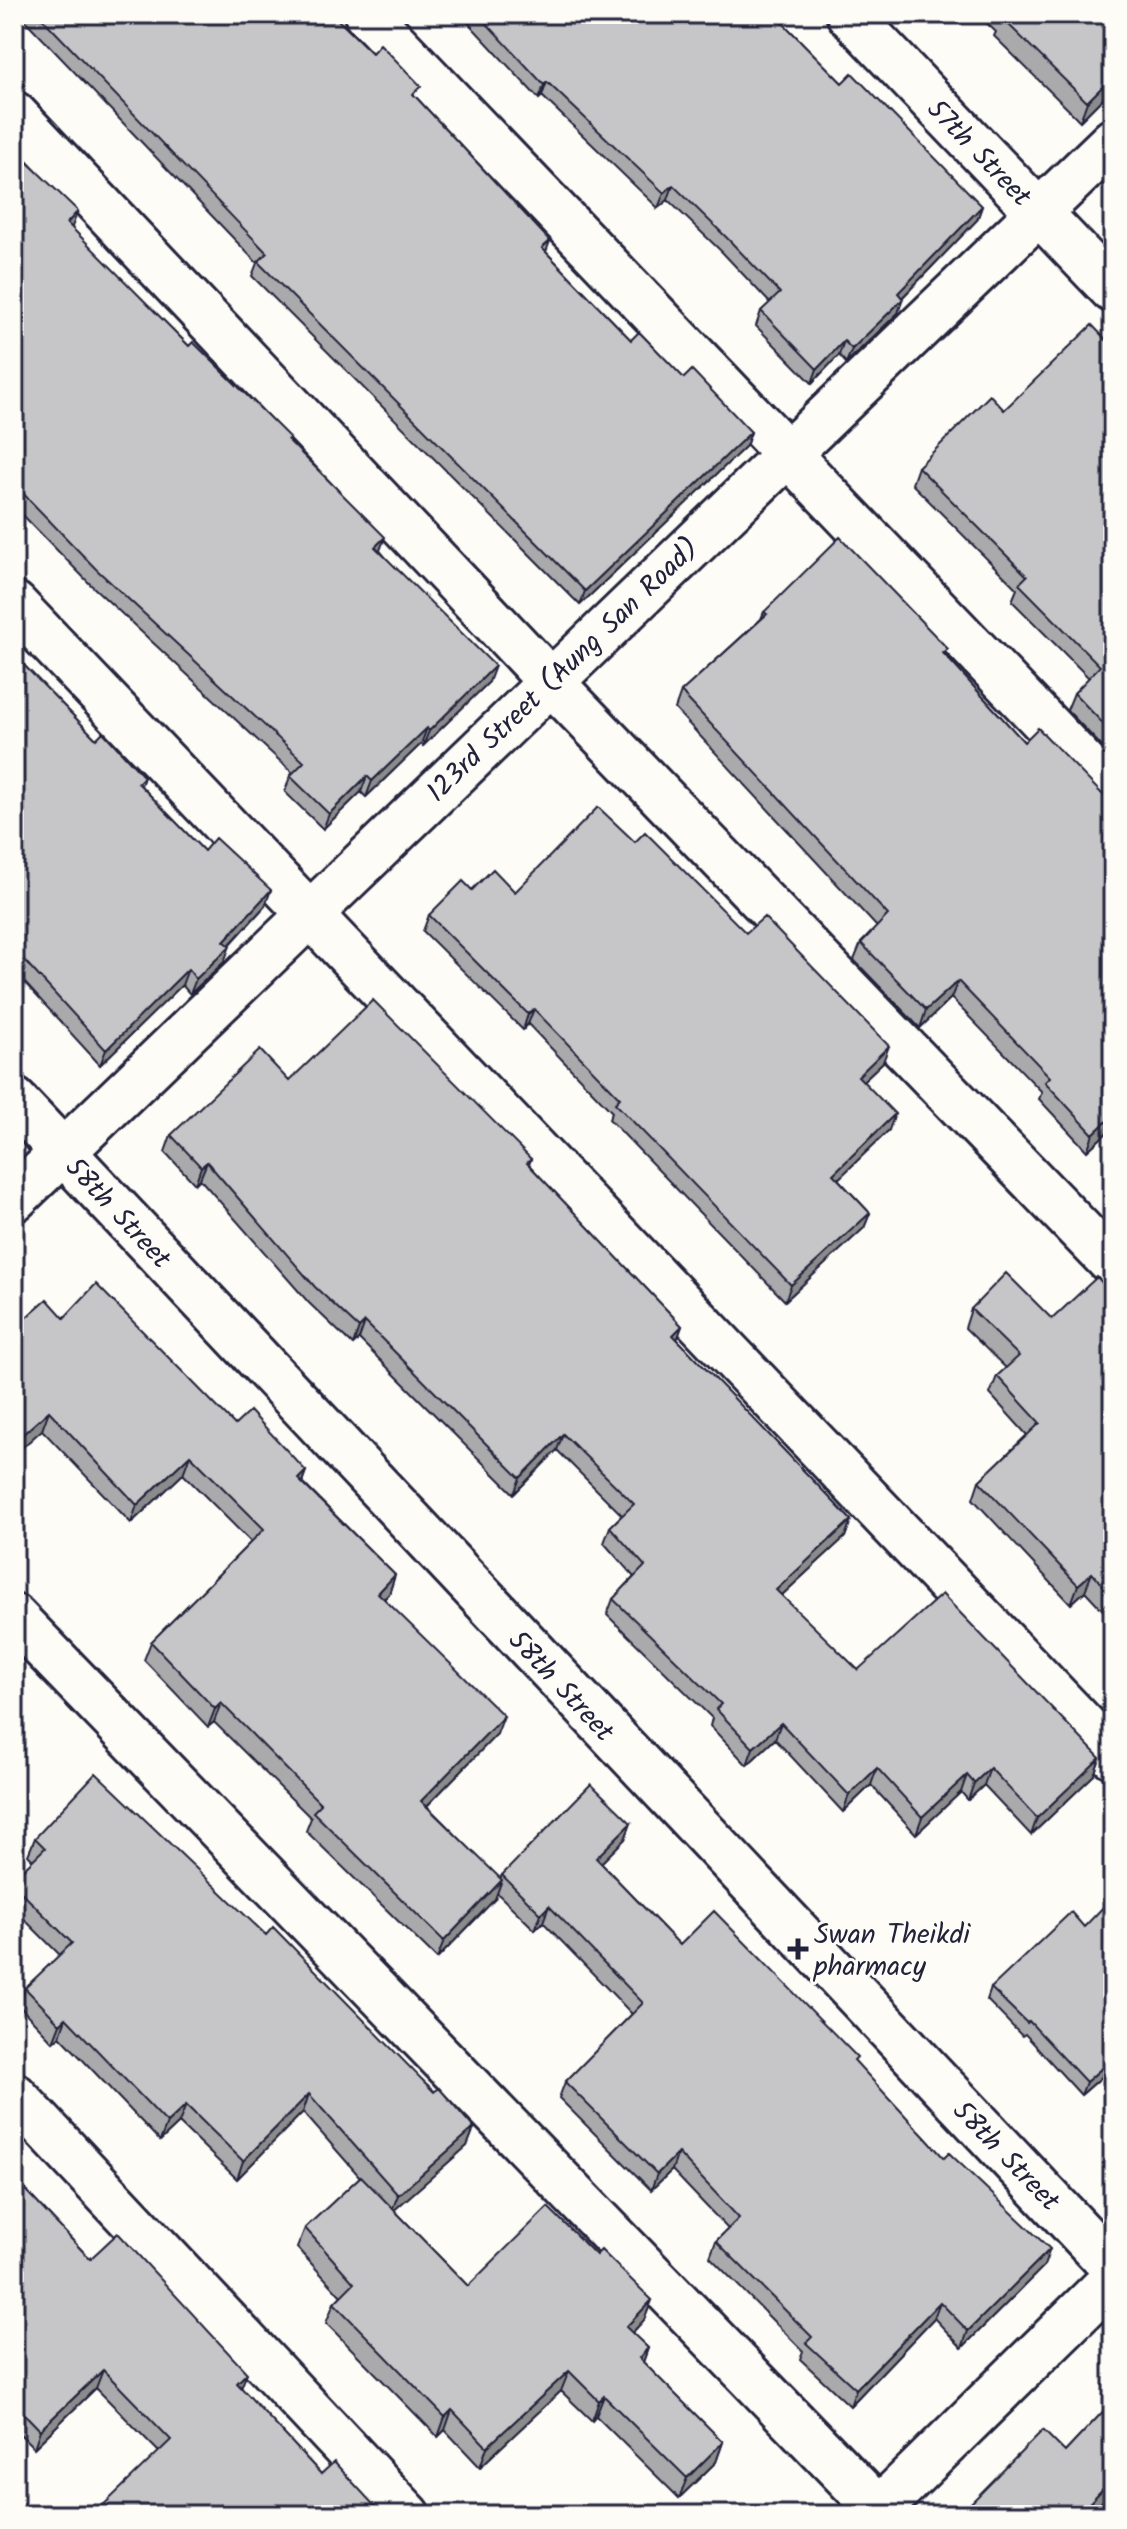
<svg xmlns="http://www.w3.org/2000/svg" width="1127" height="2529" font-family="Kalam,sans-serif">
<style>
.lines{fill:none;stroke-linecap:round;stroke-linejoin:round}
.street-casing{stroke:#22223b;stroke-width:50}
.secondary-casing{stroke:#22223b;stroke-width:50}
.street{stroke:#fdfcf7;stroke-width:44}
.secondary{stroke:#fdfcf7;stroke-width:44}
.wall{fill:#aaaaac;stroke:#22223b;stroke-width:2}
.shaded-wall{fill:#8b8b8c;stroke:#22223b;stroke-width:2}
.building{fill:#c6c6c8;stroke:#22223b;stroke-width:2}
.poi-dot{fill:#22223b;stroke:#fdfcf7;stroke-width:3}
.labels{text-anchor:middle;stroke-width:6;stroke-linejoin:round;paint-order:stroke}
.street-label{font-size:28px;fill:#22223b;stroke:#fdfcf7}
.poi-label{font-size:28px;fill:#22223b;stroke:#fdfcf7;text-anchor:start}
</style>
<rect width="100%" height="100%" fill="#fdfcf7"/>
<filter id="ink" filterUnits="userSpaceOnUse"><feTurbulence type="fractalNoise" baseFrequency=".0125" numOctaves="2"/><feDisplacementMap in="SourceGraphic" scale="16" xChannelSelector="R" yChannelSelector="G"/><feConvolveMatrix kernelMatrix="1 2 1 2 8 2 1 2 1" color-interpolation-filters="sRGB"/></filter>
<g filter="url(#ink)">
<g class="lines">
<g class="street-casing">
<path id="street" d="M 367,14 L 1113,794
M 849,14 L 1113,290
M 14,114 L 550,681 L 1113,1264
M 14,604 L 1113,1756
M 14,1199 L 1113,141
M 14,1617 L 884,2515
M 14,2095 L 408,2515"/>
</g>
<g class="secondary-casing">
<path id="secondary" d="M 14,1100 L 1113,2267
M 873,2515 L 1113,2279"/>
</g>
<use href="#street" class="street"/>
<use href="#secondary" class="secondary"/>
</g>
<path class="wall" d="M 19,14 L 310,14 L 319,23 L 416,97 L 550,241 L 546,252 L 631,340 L 684,378 L 751,432 L 746,446 L 580,605 L 252,276 L 257,263 Z
M 460,14 L 774,14 L 842,83 L 982,206 L 977,220 L 902,298 L 898,313 L 846,363 L 839,355 L 812,383 L 756,326 L 761,311 L 770,303 L 722,252 L 668,200 L 658,208 L 542,96 L 539,99 Z
M 980,14 L 1113,14 L 1113,88 L 1080,121 L 994,36 L 996,32 L 979,16 Z
M 14,167 L 72,227 L 71,228 L 189,346 L 289,441 L 489,682 L 423,746 L 421,744 L 366,797 L 361,792 L 323,829 L 285,792 L 290,776 L 293,773 L 91,585 L 14,506 Z
M 1113,347 L 1113,758 L 1067,710 L 1074,693 L 1089,678 L 1012,601 L 1017,589 L 912,484 L 918,467 L 1004,410 Z
M 764,612 L 945,655 L 1024,742 L 1113,801 L 1113,1127 L 1087,1151 L 1039,1099 L 1042,1092 L 951,998 L 920,1028 L 854,960 L 861,943 L 877,927 L 675,709 L 681,692 L 761,619 Z
M 14,655 L 96,739 L 144,777 L 141,786 L 204,851 L 265,906 L 229,946 L 224,962 L 190,994 L 182,985 L 100,1065 L 14,971 Z
M 635,842 L 746,933 L 883,1062 L 863,1081 L 889,1130 L 838,1179 L 870,1213 L 864,1228 L 785,1301 L 609,1119 L 612,1112 L 528,1024 L 523,1030 L 423,931 L 429,915 L 472,890 L 515,892 Z
M 289,1081 L 531,1159 L 529,1165 L 682,1326 L 677,1339 L 851,1520 L 845,1537 L 781,1596 L 858,1670 L 1100,1758 L 1094,1775 L 1031,1835 L 984,1785 L 968,1800 L 961,1792 L 916,1834 L 871,1785 L 843,1812 L 775,1739 L 747,1765 L 710,1726 L 712,1718 L 607,1615 L 613,1599 L 634,1577 L 604,1543 L 610,1527 L 622,1515 L 557,1450 L 514,1494 L 359,1339 L 353,1345 L 309,1303 L 200,1179 L 195,1184 L 165,1152 L 171,1135 Z
M 1113,1295 L 1113,1621 L 1085,1591 L 1071,1604 L 973,1499 L 979,1481 L 1027,1435 L 990,1394 L 997,1376 L 1006,1368 L 965,1328 L 971,1309 L 1052,1319 Z
M 64,1318 L 306,1471 L 302,1482 L 395,1575 L 389,1594 L 384,1599 L 497,1734 L 427,1806 L 500,1879 L 502,1875 L 631,1823 L 625,1839 L 601,1863 L 680,1945 L 855,2062 L 1044,2266 L 962,2348 L 934,2318 L 850,2406 L 800,2359 L 803,2351 L 710,2257 L 716,2241 L 728,2229 L 672,2170 L 651,2190 L 559,2098 L 565,2082 L 632,2014 L 543,1922 L 535,1930 L 497,1893 L 495,1899 L 437,1959 L 306,1831 L 311,1818 L 214,1722 L 208,1727 L 144,1660 L 151,1642 L 251,1542 L 183,1474 L 131,1523 L 42,1430 Z
M 35,1838 L 266,1935 L 474,2128 L 467,2146 L 394,2210 L 468,2286 L 596,2255 L 652,2300 L 644,2320 L 632,2333 L 648,2348 L 643,2362 L 723,2442 L 716,2462 L 679,2498 L 596,2416 L 592,2421 L 561,2391 L 480,2467 L 445,2430 L 438,2437 L 326,2323 L 334,2303 L 341,2296 L 297,2248 L 305,2228 L 360,2177 L 303,2112 L 237,2179 L 179,2123 L 160,2141 L 60,2036 L 53,2042 L 19,2006 L 25,1988 L 60,1955 L 14,1909 L 14,1878 L 33,1860 L 28,1855 Z
M 991,1988 L 1113,2067 L 1081,2095 L 1025,2034 L 1022,2036 L 987,2000 Z
M 14,2178 L 90,2259 L 241,2388 L 321,2474 L 383,2515 L 159,2452 L 96,2388 L 34,2448 L 14,2428 Z
M 1113,2401 L 1113,2490 L 1089,2515 L 967,2515 L 971,2503 L 1065,2452 Z"/>
<path class="shaded-wall" d="M 1113,76 L 1113,88 L 1080,121 L 1087,102 Z
M 547,82 L 542,96 L 539,99 L 544,85 Z
M 673,185 L 668,200 L 658,208 L 664,193 Z
M 982,206 L 977,220 L 893,307 L 898,293 Z
M 78,211 L 72,227 L 61,239 L 67,223 Z
M 903,299 L 898,313 L 846,363 L 852,349 Z
M 844,341 L 839,355 L 812,383 L 817,369 Z
M 751,432 L 746,446 L 580,605 L 585,591 Z
M 385,537 L 379,553 L 375,547 Z
M 495,666 L 489,682 L 423,746 L 429,731 Z
M 427,728 L 421,744 L 366,797 L 372,781 Z
M 367,776 L 361,792 L 323,829 L 329,814 Z
M 271,890 L 265,906 L 219,956 L 224,941 Z
M 230,946 L 224,962 L 190,994 L 196,979 Z
M 188,969 L 182,985 L 100,1065 L 106,1050 Z
M 958,981 L 951,998 L 920,1028 L 926,1010 Z
M 534,1009 L 528,1024 L 523,1030 L 528,1014 Z
M 889,1046 L 883,1062 L 852,1091 L 858,1076 Z
M 895,1114 L 889,1130 L 827,1190 L 833,1174 Z
M 1113,1115 L 1113,1127 L 1087,1151 L 1093,1134 Z
M 207,1162 L 200,1179 L 195,1184 L 201,1167 Z
M 870,1213 L 864,1228 L 785,1301 L 791,1285 Z
M 365,1322 L 359,1339 L 353,1345 L 359,1328 Z
M 682,1326 L 676,1343 L 673,1335 Z
M 49,1411 L 42,1430 L 14,1455 L 14,1442 Z
M 563,1434 L 557,1450 L 514,1494 L 520,1478 Z
M 190,1455 L 183,1474 L 131,1523 L 137,1505 Z
M 306,1471 L 299,1490 L 298,1479 Z
M 851,1520 L 845,1537 L 769,1607 L 776,1590 Z
M 1092,1573 L 1085,1591 L 1071,1604 L 1078,1585 Z
M 395,1575 L 389,1594 L 371,1611 L 378,1593 Z
M 21,1684 L 15,1702 L 14,1702 L 14,1691 Z
M 221,1703 L 214,1722 L 208,1727 L 215,1709 Z
M 504,1716 L 497,1734 L 414,1819 L 421,1801 Z
M 781,1723 L 775,1739 L 747,1765 L 753,1748 Z
M 1100,1758 L 1094,1775 L 1031,1835 L 1037,1818 Z
M 877,1768 L 871,1785 L 843,1812 L 849,1795 Z
M 990,1768 L 984,1785 L 968,1800 L 974,1783 Z
M 967,1775 L 961,1792 L 916,1834 L 922,1817 Z
M 631,1823 L 625,1839 L 590,1874 L 596,1858 Z
M 502,1880 L 495,1899 L 437,1959 L 444,1941 Z
M 549,1906 L 543,1922 L 535,1930 L 541,1914 Z
M 66,2018 L 60,2036 L 53,2042 L 60,2024 Z
M 1113,2058 L 1113,2067 L 1081,2095 L 1086,2082 Z
M 309,2094 L 303,2112 L 237,2179 L 243,2161 Z
M 186,2105 L 179,2123 L 160,2141 L 167,2123 Z
M 474,2128 L 467,2146 L 391,2213 L 398,2195 Z
M 23,2145 L 17,2163 L 14,2166 L 14,2154 Z
M 678,2153 L 672,2170 L 651,2190 L 657,2174 Z
M 1050,2249 L 1044,2266 L 962,2348 L 968,2331 Z
M 652,2300 L 644,2320 L 619,2347 L 626,2327 Z
M 940,2302 L 934,2318 L 850,2406 L 856,2389 Z
M 648,2348 L 641,2368 L 639,2358 Z
M 103,2370 L 96,2388 L 34,2448 L 40,2430 Z
M 569,2371 L 561,2391 L 480,2467 L 487,2447 Z
M 247,2373 L 240,2391 L 237,2383 Z
M 604,2396 L 596,2416 L 592,2421 L 599,2401 Z
M 452,2410 L 445,2430 L 438,2437 L 445,2417 Z
M 723,2442 L 716,2462 L 679,2498 L 687,2478 Z
M 1113,2478 L 1113,2490 L 1089,2515 L 1078,2515 Z"/>
<path class="building" d="M 38,14 L 310,14 L 319,23 L 328,14 L 332,14 L 372,53 L 380,44 L 421,86 L 413,94 L 550,241 L 542,248 L 631,340 L 639,332 L 684,378 L 692,370 L 751,432 L 585,591 L 258,262 L 267,253 Z
M 478,14 L 774,14 L 842,83 L 852,73 L 982,206 L 898,293 L 903,299 L 852,349 L 844,341 L 817,369 L 761,311 L 780,293 L 727,238 L 673,185 L 664,193 L 547,82 L 544,85 Z
M 1003,14 L 1113,14 L 1113,76 L 1087,102 L 1001,17 Z
M 25,160 L 78,211 L 67,223 L 189,346 L 193,342 L 290,438 L 288,440 L 385,537 L 375,547 L 495,666 L 429,731 L 427,728 L 372,781 L 367,776 L 329,814 L 290,776 L 304,762 L 96,569 L 14,484 L 14,167 L 17,169 Z
M 1092,325 L 1113,347 L 1113,734 L 1074,693 L 1100,666 L 1019,584 L 1027,576 L 918,467 L 990,395 L 1004,410 Z
M 840,537 L 948,649 L 943,653 L 1024,742 L 1038,728 L 1102,794 L 1113,801 L 1113,1115 L 1093,1134 L 1045,1082 L 1050,1077 L 958,981 L 926,1010 L 861,943 L 888,915 L 681,692 L 767,614 L 764,612 Z
M 14,655 L 96,739 L 103,732 L 144,777 L 138,783 L 204,851 L 215,838 L 271,890 L 224,941 L 230,946 L 196,979 L 188,969 L 106,1050 L 14,949 Z
M 598,807 L 635,842 L 645,832 L 746,933 L 764,917 L 889,1046 L 858,1076 L 895,1114 L 833,1174 L 870,1213 L 791,1285 L 615,1103 L 620,1098 L 534,1009 L 528,1014 L 429,915 L 463,881 L 472,890 L 493,869 L 515,892 Z
M 373,1000 L 531,1159 L 527,1163 L 682,1326 L 673,1335 L 851,1520 L 776,1590 L 858,1670 L 942,1594 L 1100,1758 L 1037,1818 L 990,1768 L 974,1783 L 967,1775 L 922,1817 L 877,1768 L 849,1795 L 781,1723 L 753,1748 L 716,1709 L 721,1704 L 613,1599 L 645,1566 L 610,1527 L 634,1504 L 563,1434 L 520,1478 L 365,1322 L 359,1328 L 315,1287 L 207,1162 L 201,1167 L 171,1135 L 260,1050 L 289,1081 Z
M 1006,1273 L 1052,1319 L 1097,1277 L 1113,1295 L 1113,1596 L 1092,1573 L 1078,1585 L 979,1481 L 1040,1423 L 997,1376 L 1019,1356 L 971,1309 Z
M 96,1284 L 235,1425 L 250,1411 L 306,1471 L 298,1479 L 395,1575 L 378,1593 L 504,1716 L 421,1801 L 502,1880 L 444,1941 L 313,1812 L 321,1804 L 221,1703 L 215,1709 L 151,1642 L 264,1529 L 190,1455 L 137,1505 L 49,1411 L 14,1442 L 14,1328 L 47,1299 L 64,1318 Z
M 14,1677 L 21,1684 L 14,1691 Z
M 96,1773 L 266,1935 L 273,1927 L 434,2092 L 439,2088 L 474,2128 L 398,2195 L 309,2094 L 243,2161 L 186,2105 L 167,2123 L 66,2018 L 60,2024 L 25,1988 L 72,1943 L 14,1885 L 14,1878 L 45,1848 L 35,1838 Z
M 591,1784 L 631,1823 L 596,1858 L 680,1945 L 714,1911 L 857,2057 L 854,2060 L 944,2158 L 949,2153 L 1050,2249 L 968,2331 L 940,2302 L 856,2389 L 806,2343 L 812,2337 L 716,2241 L 739,2218 L 678,2153 L 657,2174 L 565,2082 L 643,2003 L 549,1906 L 541,1914 L 502,1875 Z
M 1113,1897 L 1113,2058 L 1086,2082 L 1029,2021 L 1027,2023 L 991,1988 L 1071,1912 L 1084,1927 Z
M 14,2136 L 23,2145 L 14,2154 Z
M 361,2176 L 468,2286 L 548,2207 L 596,2255 L 601,2250 L 652,2300 L 626,2327 L 648,2348 L 639,2358 L 723,2442 L 687,2478 L 604,2396 L 599,2401 L 569,2371 L 487,2447 L 452,2410 L 445,2417 L 334,2303 L 354,2283 L 305,2228 Z
M 14,2178 L 90,2259 L 118,2233 L 247,2373 L 237,2383 L 321,2474 L 334,2462 L 383,2515 L 93,2515 L 171,2440 L 103,2370 L 40,2430 L 14,2403 Z
M 1113,2401 L 1113,2478 L 1078,2515 L 984,2515 L 971,2503 L 1043,2430 L 1065,2452 Z"/>
</g>
<path class="poi-dot" d="M794 1937h8v8h8v8h-8v8h-8v-8h-8v-8h8z"/>
<g class="labels">
<g class="street-label">
<text transform="translate(980 152) rotate(46)" y="10">57th Street</text>
<text transform="translate(562 669) rotate(-44)" y="10">123rd Street (Aung San Road)</text>
<text transform="translate(119 1212) rotate(47)" y="10">58th Street</text>
<text transform="translate(562 1685) rotate(47)" y="10">58th Street</text>
<text transform="translate(1007 2155) rotate(46)" y="10">58th Street</text>
</g>
<g class="poi-label">
<text x="814" y="1943">Swan Theikdi<tspan x="814" dy="32">pharmacy</tspan></text>
</g>
</g>
<rect width="1127" height="2529" fill="none" stroke="#fdfcf7" stroke-width="48"/>
<rect x="24" y="24" width="1079" height="2481" fill="none" stroke="#22223b" stroke-width="3" filter="url(#ink)"/>
</svg>
